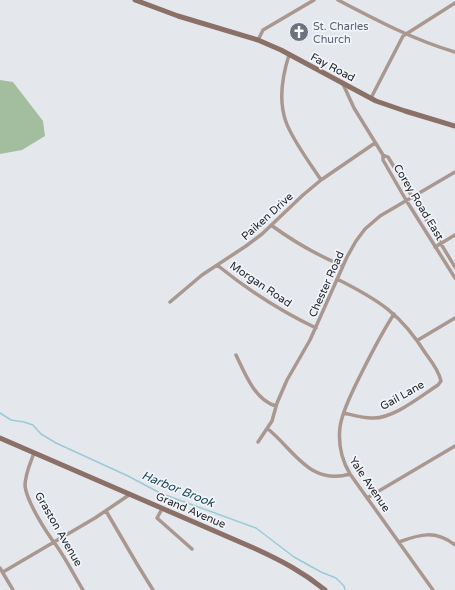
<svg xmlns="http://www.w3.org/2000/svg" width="455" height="590" font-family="'Varela Round',sans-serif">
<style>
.garden{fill:#a2be9f}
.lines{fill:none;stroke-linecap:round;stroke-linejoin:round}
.stream{stroke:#9acad7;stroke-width:1.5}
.street{stroke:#a99790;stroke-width:3.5}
.secondary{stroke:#8a7066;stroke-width:5}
.labels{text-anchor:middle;stroke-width:3.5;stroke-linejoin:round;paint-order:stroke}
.worship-label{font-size:11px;fill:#5b616d;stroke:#f1f5fb;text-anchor:start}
.street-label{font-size:11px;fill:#1f2023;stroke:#f1f5fb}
.water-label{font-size:12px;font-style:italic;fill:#1a454f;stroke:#f1f5fb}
</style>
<rect width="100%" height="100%" fill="#e4e8ed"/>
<path class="garden" d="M 0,80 L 13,82 L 43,121 L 45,136 L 22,150 L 0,154 Z"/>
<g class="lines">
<path class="stream" d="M 0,413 L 11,420 L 24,422 L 33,425 L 41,434 L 56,443 L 128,476 L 160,493 L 256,528 L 294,557 L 321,572 L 336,578 L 344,586 L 345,590"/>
<path class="street" d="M 338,0 C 376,20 414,40 455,52
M 258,40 L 263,30 L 314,0
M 289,55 C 282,77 278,100 286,122 C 293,141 310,163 321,180
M 343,84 L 354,108 L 383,155 L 383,160 L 406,200 L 455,278
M 371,98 L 403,36 L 455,3
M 383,155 L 388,157 L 455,267
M 271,225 C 294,242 317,255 343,266
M 435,247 L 455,235
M 217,265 C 248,290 280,311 316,328
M 337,279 C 379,300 401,314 426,354 C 432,362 439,371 441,381 L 438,385 C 421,396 392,420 371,418 C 362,418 353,415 344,413
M 170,302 L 202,275 L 246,246 L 262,234 L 303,195 L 321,180 L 375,143
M 394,314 C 379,337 368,360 356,384 C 350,397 342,412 340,427 C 338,444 341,459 350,474 L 433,590
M 418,340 L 455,318
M 236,355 C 245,374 255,400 276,406
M 268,429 C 294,450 310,486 350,474
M 258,442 L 272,421 L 277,403 L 287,380 L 310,340 L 347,257 L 356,241 L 365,229 L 380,216 L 455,172
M 34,453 C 30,464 25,474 25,486 C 27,502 46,532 56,545 C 66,559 74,575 83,590
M 367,498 L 455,446
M 162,509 L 157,518 L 192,549
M 106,511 L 137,564 L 153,590
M 399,542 C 420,534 436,530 455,545
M 0,568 L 13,590
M 3,572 L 95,518 L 129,495"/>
<path class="secondary" d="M 135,0 L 178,16 L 258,40 L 281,50 L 376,101 L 405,111 L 455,126
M 0,438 L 256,549 C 282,561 303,572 325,590"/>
</g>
<defs>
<g id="church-disc" transform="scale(1)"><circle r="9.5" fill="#6b7280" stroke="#f1f5fb"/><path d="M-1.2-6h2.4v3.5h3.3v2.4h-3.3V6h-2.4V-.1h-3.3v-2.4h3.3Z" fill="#fff"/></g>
</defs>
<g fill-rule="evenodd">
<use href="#church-disc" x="299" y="32"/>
</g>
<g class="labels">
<g class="worship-label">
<text x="313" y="30">St. Charles<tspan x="313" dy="13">Church</tspan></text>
</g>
<g class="street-label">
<text transform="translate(333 67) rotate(28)" y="4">Fay Road</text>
<text transform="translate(419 202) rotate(59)" y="4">Corey Road East</text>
<text transform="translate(267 216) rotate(-42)" y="4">Paiken Drive</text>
<text transform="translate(261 284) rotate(34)" y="4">Morgan Road</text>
<text transform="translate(326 284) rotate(-66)" y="4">Chester Road</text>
<text transform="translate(402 395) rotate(-29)" y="4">Gail Lane</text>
<text transform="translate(370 484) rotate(56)" y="4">Yale Avenue</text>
<text transform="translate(191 510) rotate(23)" y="4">Grand Avenue</text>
<text transform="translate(59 529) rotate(60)" y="4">Graston Avenue</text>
</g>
<g class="water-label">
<text transform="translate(178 489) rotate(22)" y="4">Harbor Brook</text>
</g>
</g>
</svg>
